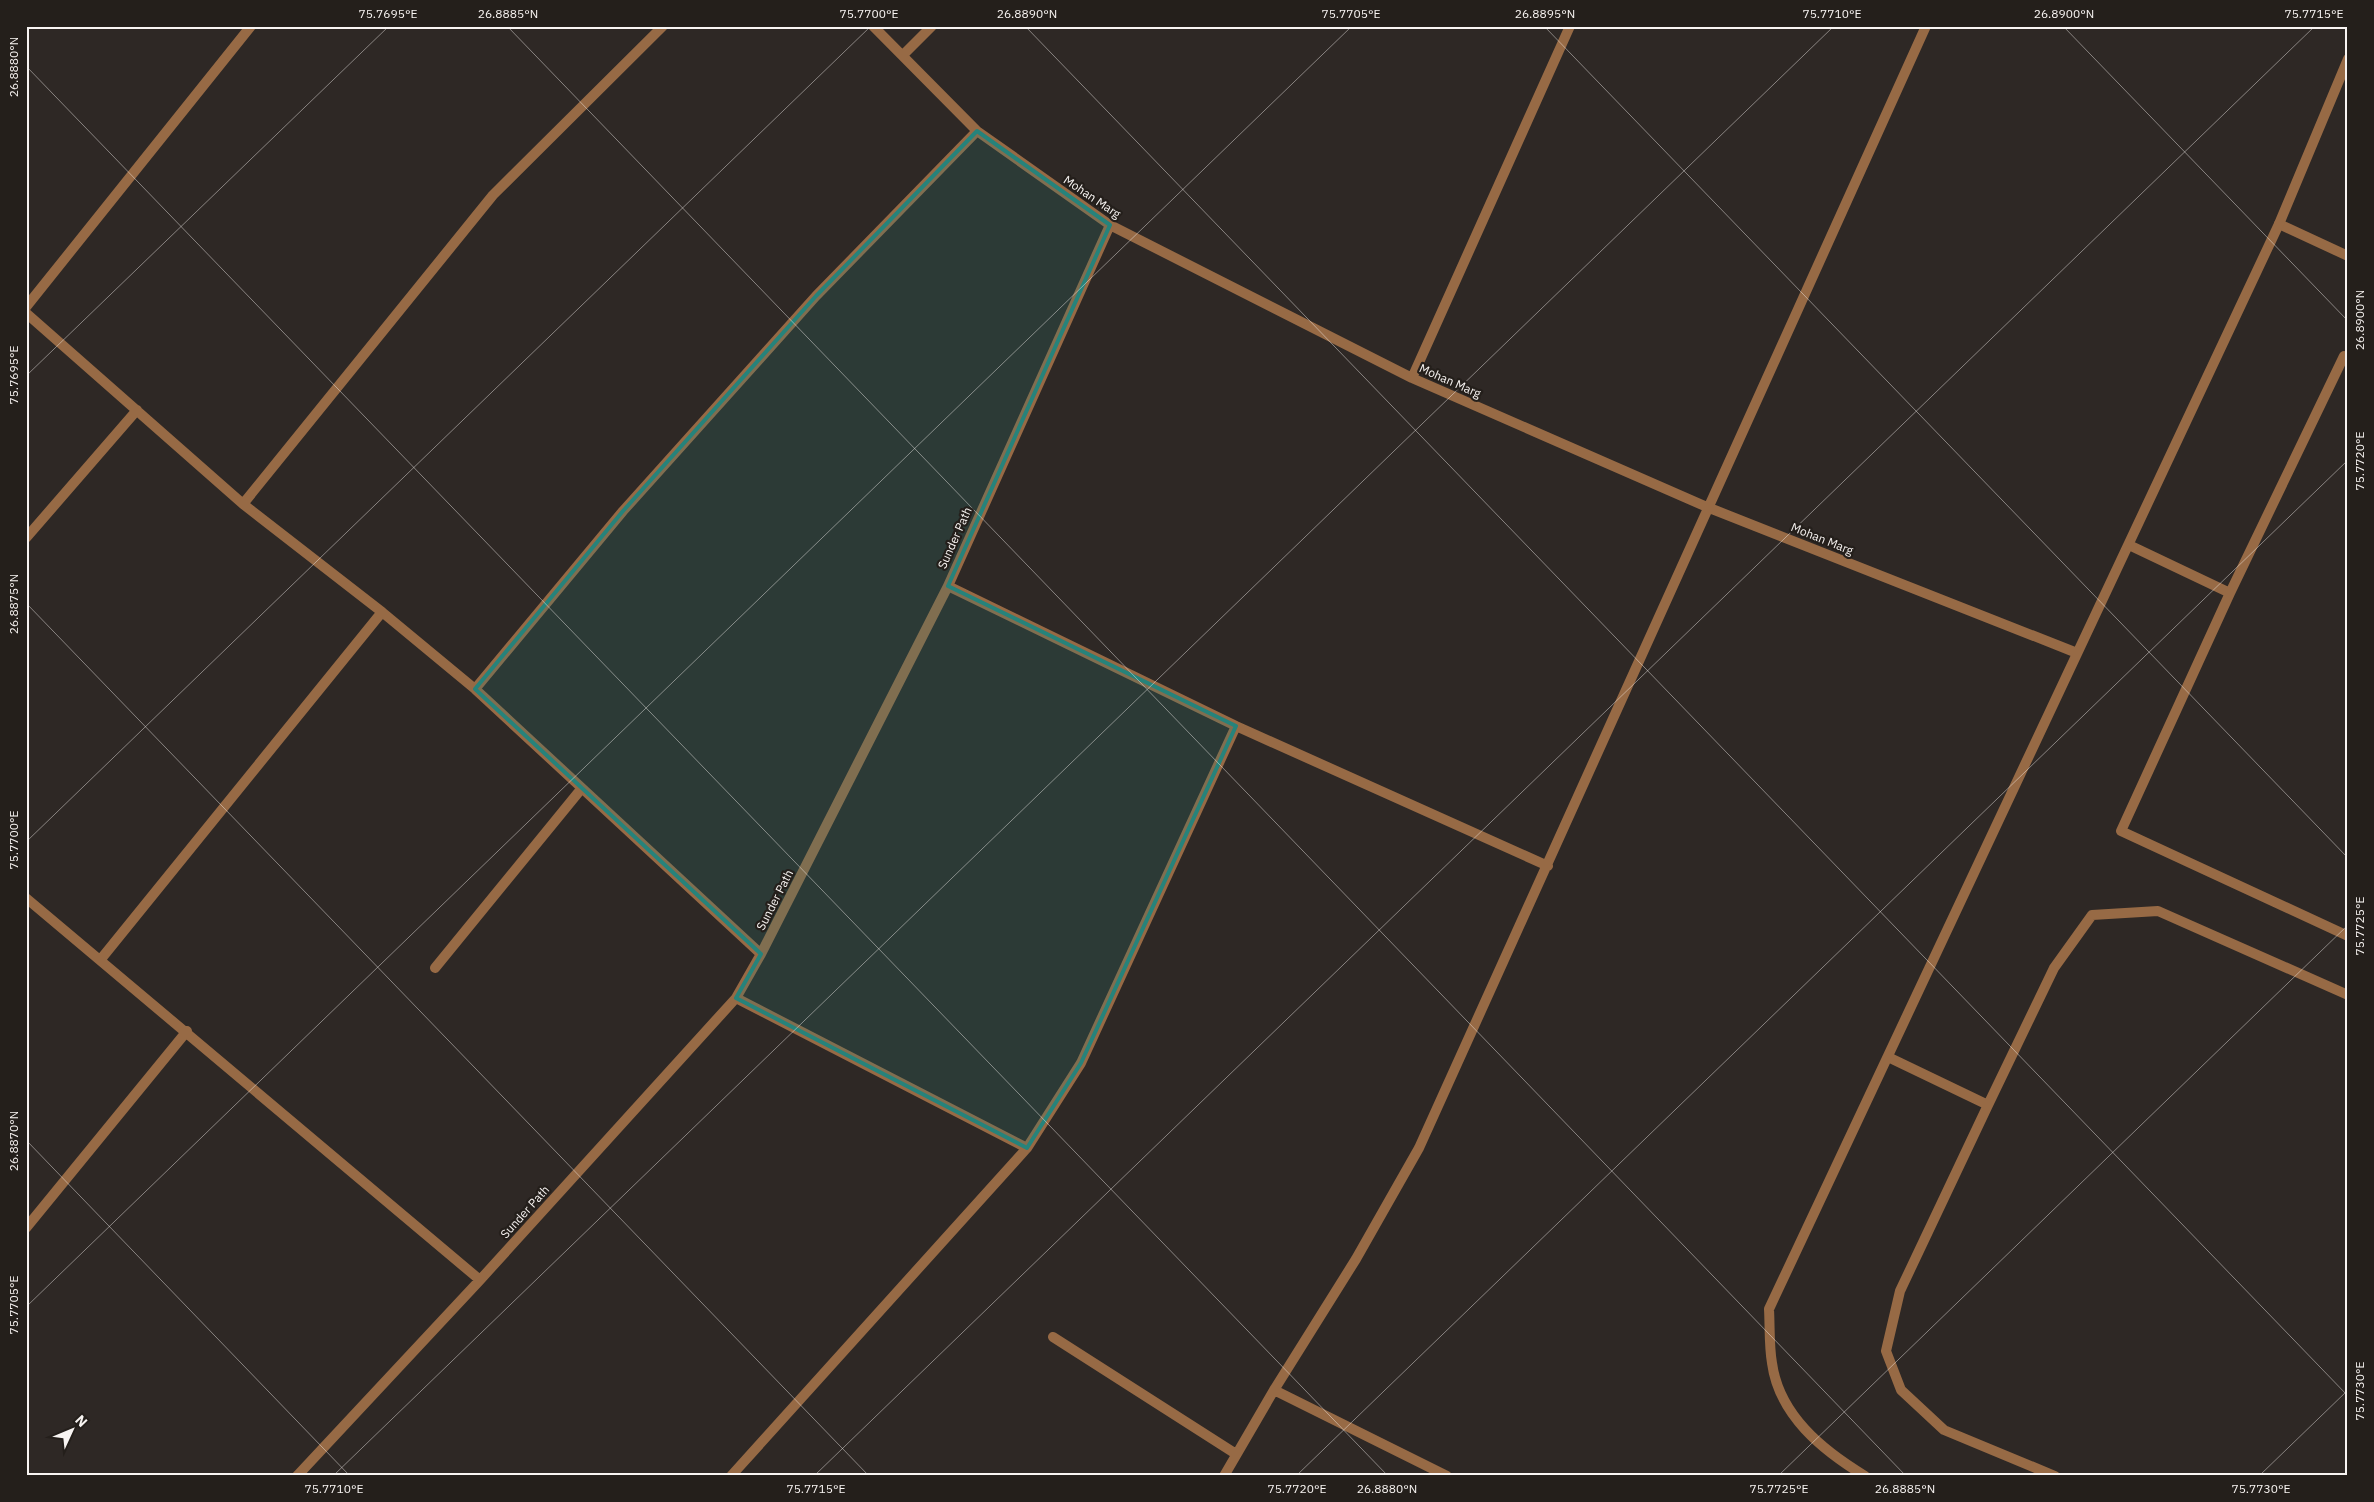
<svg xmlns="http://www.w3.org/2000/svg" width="2374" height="1502" font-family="'IBM Plex Sans',sans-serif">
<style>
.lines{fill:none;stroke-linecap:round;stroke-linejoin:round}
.service{stroke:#976a45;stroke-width:10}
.minor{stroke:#976a45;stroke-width:10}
.marked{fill:#26837b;fill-opacity:0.2;stroke:#26837b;stroke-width:4;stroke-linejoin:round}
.ticks{fill:none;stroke:#f8f4f2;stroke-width:1;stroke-opacity:0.45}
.labels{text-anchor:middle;stroke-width:4.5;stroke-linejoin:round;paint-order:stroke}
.street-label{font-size:12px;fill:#f8f4f2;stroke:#241f1b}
.neatline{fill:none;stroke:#f8f4f2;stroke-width:2}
.ticks-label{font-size:12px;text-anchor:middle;fill:#f8f4f2}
</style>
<rect width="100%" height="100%" fill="#2e2825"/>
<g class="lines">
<path class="service" d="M 2279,224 L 2348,256"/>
<path class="minor" d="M 873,26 L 977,131 L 1110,225 L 1412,378 L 1707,507 L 2077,653
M 903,55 L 932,26
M 26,307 L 251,26
M 26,313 L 243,504 L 382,612 L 475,689 L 761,954
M 2348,358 L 2344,356 L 2230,593 L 2121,831 L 2348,936
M 1412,378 L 1570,26
M 243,504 L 493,195 L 663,26
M 26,538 L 137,410
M 2129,545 L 2230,593
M 948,586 L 1236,726 L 1548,866
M 475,689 L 623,511 L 816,296 L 977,131
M 26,898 L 480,1280
M 101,959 L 382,612
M 435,968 L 582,788
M 736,998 L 1027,1148 L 1081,1063 L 1236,726
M 1888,1057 L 1988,1105
M 26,1228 L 187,1031
M 1053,1337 L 1236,1454
M 1274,1390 L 1447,1476
M 297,1476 L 480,1280 L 736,998 L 761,954 L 948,586 L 1110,225
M 731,1476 L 1027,1148
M 1224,1476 L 1274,1390 L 1356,1259 L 1419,1148 L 1926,26
M 1865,1476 C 1822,1450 1779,1415 1772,1363 C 1769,1346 1770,1327 1769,1309 L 2279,224 L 2348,59
M 2055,1476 L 1944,1430 L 1901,1390 L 1886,1351 L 1900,1291 L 1988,1105 L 2054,968 L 2092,915 L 2158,911 L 2348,995"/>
</g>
<path class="marked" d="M 977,131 L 1110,225 L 948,586 L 1236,726 L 1081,1063 L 1027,1148 L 736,998 L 761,954 L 475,689 L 623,511 L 816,296 Z"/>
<path class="ticks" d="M 507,26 L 1906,1476M 1025,26 L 2348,1396M 1544,26 L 2348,858M 2063,26 L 2348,321M 26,66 L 1388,1476M 26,376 L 389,26M 26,603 L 869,1476M 26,842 L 871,26M 26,1140 L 350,1476M 26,1307 L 1352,26M 333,1476 L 1834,26M 814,1476 L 2315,26M 1296,1476 L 2348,460M 1778,1476 L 2348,925M 2259,1476 L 2348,1390"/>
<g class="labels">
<g class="street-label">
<text transform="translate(1092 197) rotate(34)" y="4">Mohan Marg</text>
<text transform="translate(1450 381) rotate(24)" y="4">Mohan Marg</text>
<text transform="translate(955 538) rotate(-66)" y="4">Sunder Path</text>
<text transform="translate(1822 539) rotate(22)" y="4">Mohan Marg</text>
<text transform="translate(775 900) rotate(-63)" y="4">Sunder Path</text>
<text transform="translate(525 1212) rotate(-48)" y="4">Sunder Path</text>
</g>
</g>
<rect width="2374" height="1502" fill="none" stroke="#241f1b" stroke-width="55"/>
<g transform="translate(72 1430) rotate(46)" stroke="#241f1b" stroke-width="4" paint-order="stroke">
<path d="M0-4L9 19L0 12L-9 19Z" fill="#f8f4f2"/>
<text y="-8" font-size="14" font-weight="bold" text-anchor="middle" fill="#f8f4f2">N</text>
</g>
<rect x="28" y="28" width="2318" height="1446" class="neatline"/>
<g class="ticks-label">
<text x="388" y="18">75.7695°E</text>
<text x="508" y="18">26.8885°N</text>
<text x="869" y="18">75.7700°E</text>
<text x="1027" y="18">26.8890°N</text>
<text x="1351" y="18">75.7705°E</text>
<text x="1545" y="18">26.8895°N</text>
<text x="1832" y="18">75.7710°E</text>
<text x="2064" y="18">26.8900°N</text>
<text x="2314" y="18">75.7715°E</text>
<text transform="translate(14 67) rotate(-90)" y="4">26.8880°N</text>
<text transform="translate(2360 320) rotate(-90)" y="4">26.8900°N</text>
<text transform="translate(14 375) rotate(-90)" y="4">75.7695°E</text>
<text transform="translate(2360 461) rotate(-90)" y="4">75.7720°E</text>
<text transform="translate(14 604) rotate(-90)" y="4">26.8875°N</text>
<text transform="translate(14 840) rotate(-90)" y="4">75.7700°E</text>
<text transform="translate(2360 926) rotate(-90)" y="4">75.7725°E</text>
<text transform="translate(14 1141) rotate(-90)" y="4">26.8870°N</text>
<text transform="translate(14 1305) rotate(-90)" y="4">75.7705°E</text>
<text transform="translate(2360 1391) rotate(-90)" y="4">75.7730°E</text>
<text x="334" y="1493">75.7710°E</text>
<text x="816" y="1493">75.7715°E</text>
<text x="1297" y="1493">75.7720°E</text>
<text x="1387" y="1493">26.8880°N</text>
<text x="1779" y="1493">75.7725°E</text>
<text x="1905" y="1493">26.8885°N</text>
<text x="2261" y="1493">75.7730°E</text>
</g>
</svg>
